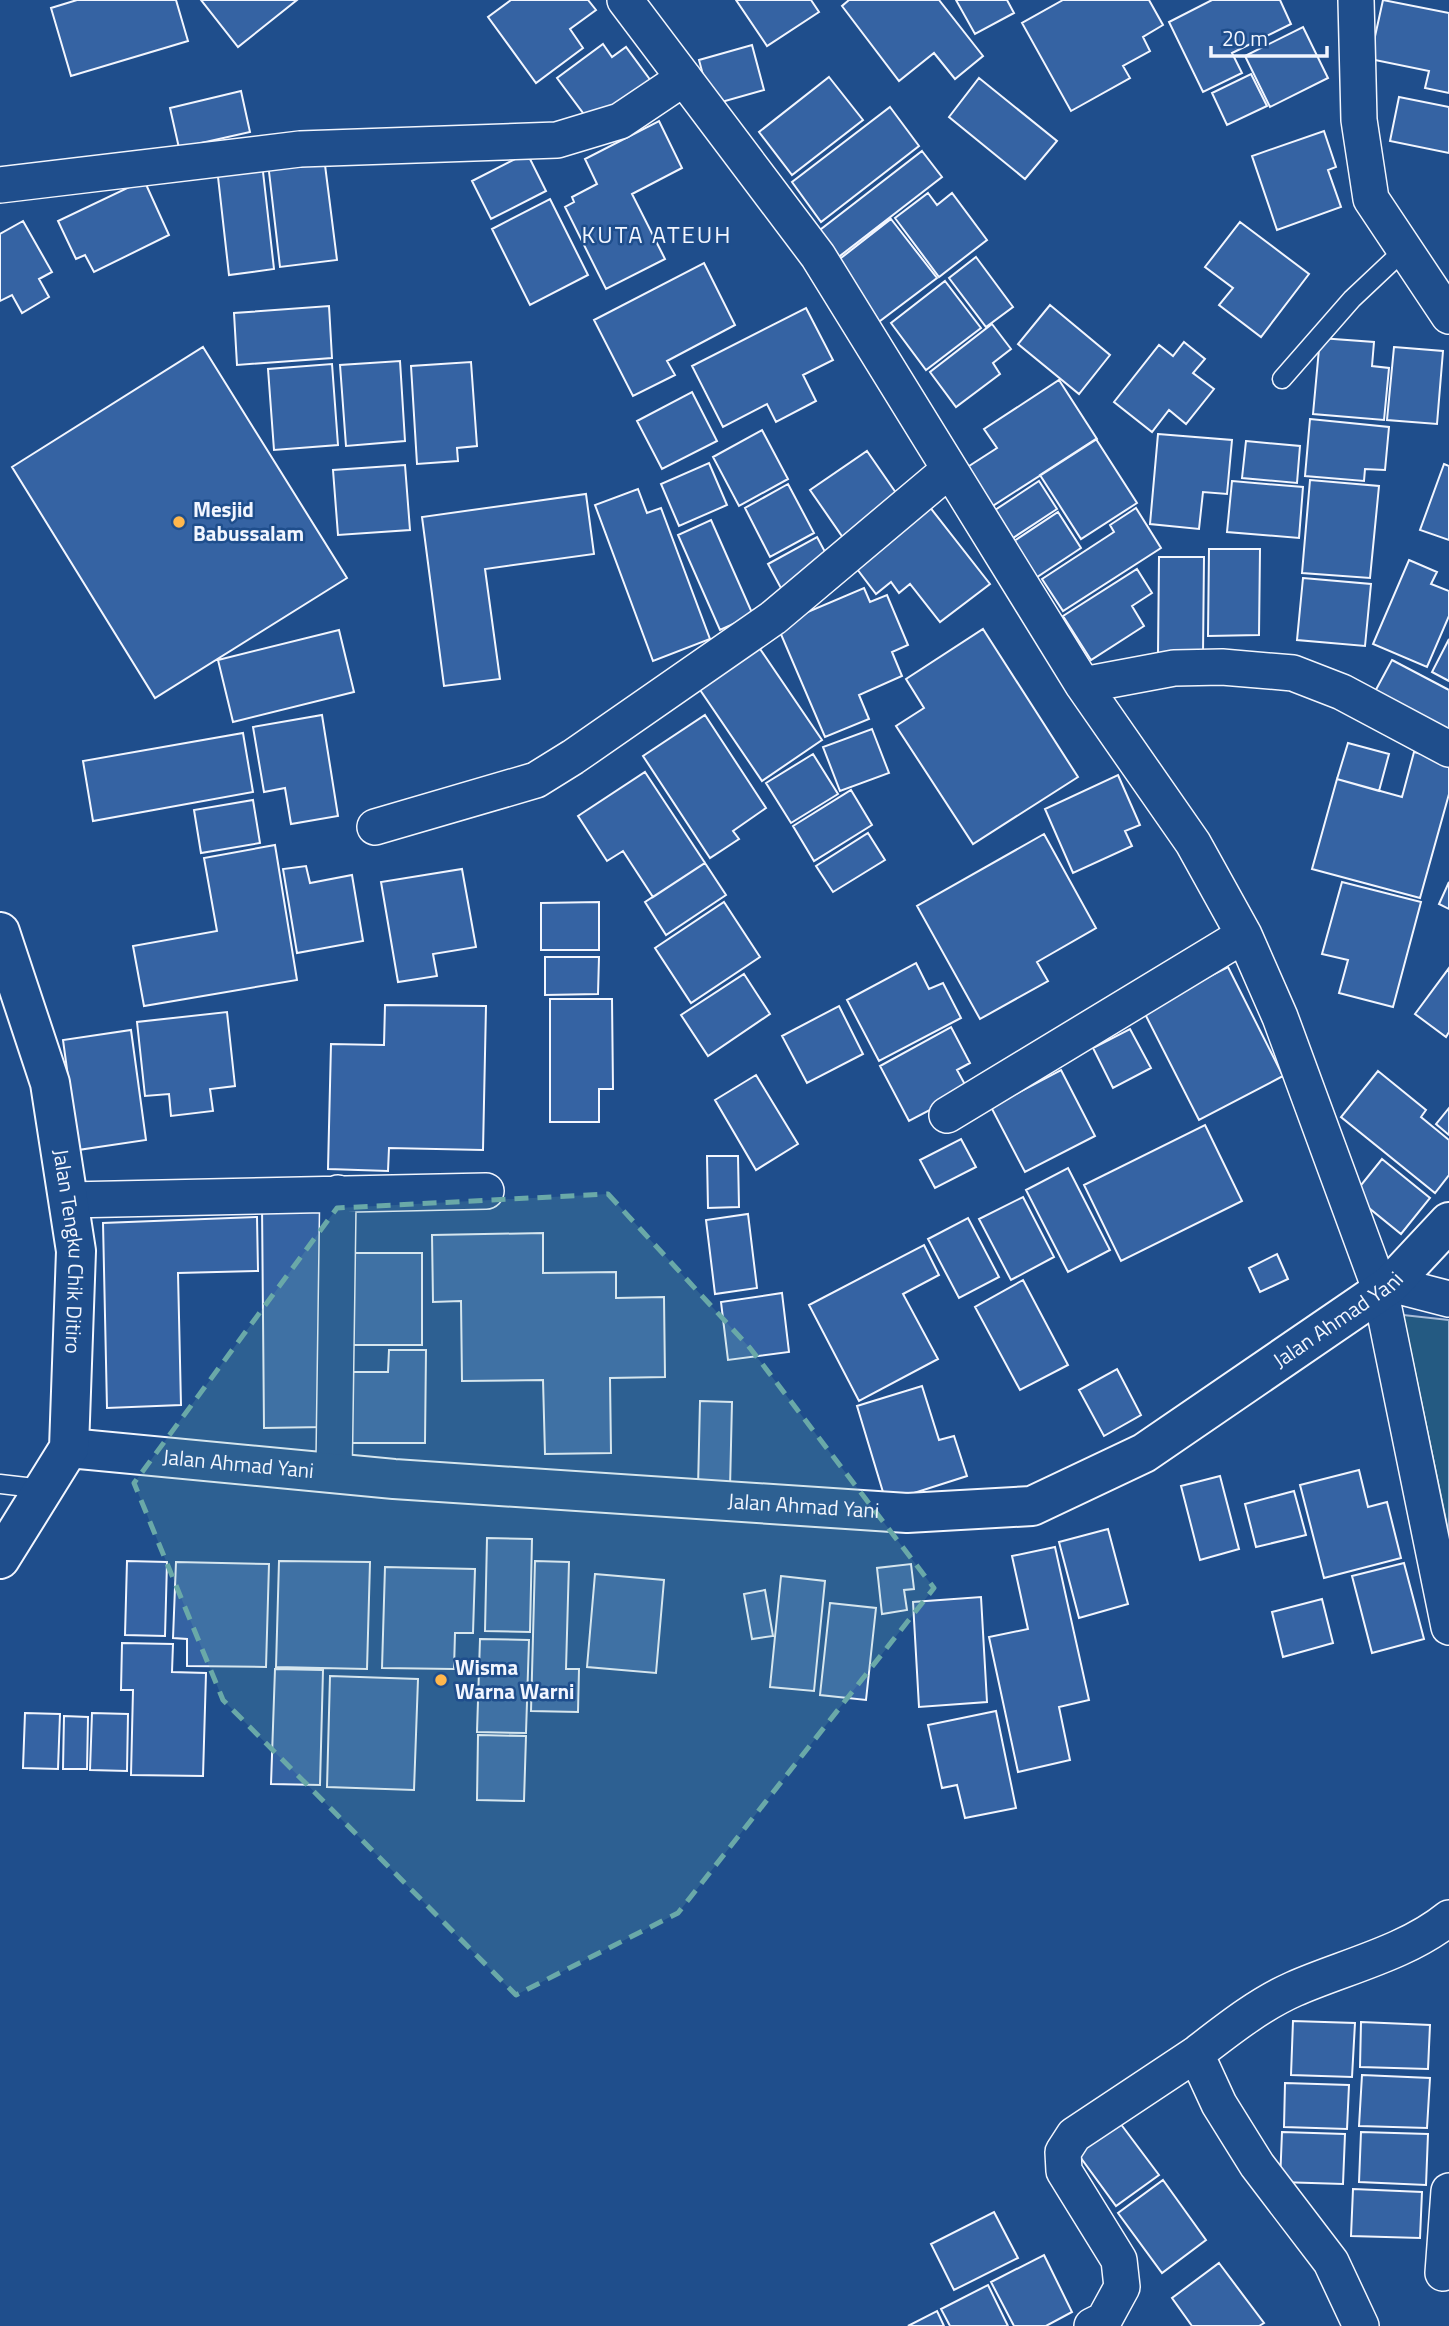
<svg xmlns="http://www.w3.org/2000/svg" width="1449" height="2326" font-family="'Titillium Web',sans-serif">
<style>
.green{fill:#245a82;stroke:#a8bbd7;stroke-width:2}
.building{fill:#3563a3;stroke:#f2f6ff;stroke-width:2}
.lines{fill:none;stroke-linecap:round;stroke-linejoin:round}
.service-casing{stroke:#f2f6ff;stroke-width:21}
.minor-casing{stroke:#f2f6ff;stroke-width:38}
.tertiary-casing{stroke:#f2f6ff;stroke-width:42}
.secondary-casing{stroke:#f2f6ff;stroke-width:42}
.service{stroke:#1f4e8c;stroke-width:18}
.minor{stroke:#1f4e8c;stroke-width:35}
.tertiary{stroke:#1f4e8c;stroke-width:38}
.secondary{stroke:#1f4e8c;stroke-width:38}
.marked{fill:#6aa9a8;fill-opacity:0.2;stroke:#6aa9a8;stroke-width:5;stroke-dasharray:14 9;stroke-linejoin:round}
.poi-dot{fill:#ffb74d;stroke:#1f4e8c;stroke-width:2.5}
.labels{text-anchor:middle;stroke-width:5;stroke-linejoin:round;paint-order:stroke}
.poi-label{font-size:21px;font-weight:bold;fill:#f2f6ff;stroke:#1f4e8c;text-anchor:start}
.street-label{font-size:21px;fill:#f2f6ff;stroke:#1f4e8c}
.quarter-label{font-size:24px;letter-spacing:2px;fill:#f2f6ff;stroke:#1f4e8c}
</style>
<rect width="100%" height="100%" fill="#1f4e8c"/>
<path class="green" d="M 1403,1315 L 1449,1320 L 1449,1535 Z"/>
<path class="building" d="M 77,0 L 176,0 L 188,41 L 71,76 L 51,8 Z
M 201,0 L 297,0 L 238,47 Z
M 511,0 L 588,0 L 596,10 L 570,29 L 583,48 L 536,83 L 488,17 Z
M 736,0 L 811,0 L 819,12 L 767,46 Z
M 849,0 L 939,0 L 983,56 L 955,79 L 934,53 L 899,81 L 842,6 Z
M 956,0 L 1007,0 L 1014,13 L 975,34 Z
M 1063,0 L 1149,0 L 1163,25 L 1143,37 L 1150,51 L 1123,66 L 1130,78 L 1071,111 L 1022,23 Z
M 1212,0 L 1280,0 L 1291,24 L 1232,53 L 1242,73 L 1203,92 L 1169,22 Z
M 1383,0 L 1449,13 L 1449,93 L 1425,88 L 1429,71 L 1370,59 Z
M 1303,27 L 1328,78 L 1270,107 L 1245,56 Z
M 603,44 L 612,57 L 626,47 L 651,81 L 592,125 L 557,78 Z
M 752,45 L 764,90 L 711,105 L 699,60 Z
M 1251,74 L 1267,106 L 1227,125 L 1212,93 Z
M 829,77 L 863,120 L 792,175 L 759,132 Z
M 979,78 L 1057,141 L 1025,179 L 949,117 Z
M 241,91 L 250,132 L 179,148 L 170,108 Z
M 1399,97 L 1449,107 L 1449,153 L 1390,141 Z
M 890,107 L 919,146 L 821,222 L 792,182 Z
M 659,121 L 682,168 L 632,194 L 665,259 L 606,289 L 565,207 L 574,202 L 572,197 L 597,184 L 585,159 Z
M 1324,131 L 1336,167 L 1328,170 L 1341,207 L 1277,230 L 1252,156 Z
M 922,151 L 942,177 L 836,259 L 816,233 Z
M 527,153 L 546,191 L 491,219 L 472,181 Z
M 324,157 L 337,260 L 280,267 L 268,163 Z
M 262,163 L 274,269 L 229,275 L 217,168 Z
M 144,180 L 169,235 L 94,272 L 85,255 L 76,259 L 58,221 Z
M 928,193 L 937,205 L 952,193 L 987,240 L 939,277 L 895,218 Z
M 550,199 L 588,275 L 530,305 L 492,229 Z
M 891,219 L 937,278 L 876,324 L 832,265 Z
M 23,221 L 52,272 L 39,279 L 49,297 L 22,313 L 12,295 L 0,301 L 0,234 Z
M 1240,222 L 1309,274 L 1261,337 L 1219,305 L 1233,288 L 1205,267 Z
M 976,257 L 1013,307 L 986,327 L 949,278 Z
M 704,263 L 735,325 L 667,361 L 675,375 L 633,396 L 594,320 Z
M 945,281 L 981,328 L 926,370 L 891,323 Z
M 1050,305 L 1110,355 L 1079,394 L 1018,344 Z
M 329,306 L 332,358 L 237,365 L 234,313 Z
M 806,308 L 833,360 L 803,375 L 816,401 L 776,422 L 767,404 L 723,427 L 692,366 Z
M 992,324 L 1011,349 L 993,363 L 1000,374 L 956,407 L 930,372 Z
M 1320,338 L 1374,342 L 1372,366 L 1389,368 L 1384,420 L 1313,414 Z
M 1184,342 L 1205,359 L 1193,373 L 1214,389 L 1186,424 L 1169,410 L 1152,432 L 1114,402 L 1159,345 L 1173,356 Z
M 203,347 L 347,578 L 155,698 L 12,467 Z
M 1394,347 L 1443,351 L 1437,424 L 1387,420 Z
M 400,361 L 405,441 L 346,446 L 340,365 Z
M 471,362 L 477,446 L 457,448 L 458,461 L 417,464 L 411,366 Z
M 332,364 L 338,445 L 274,450 L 268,369 Z
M 1059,380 L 1097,439 L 991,507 L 966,468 L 997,448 L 984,429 Z
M 692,392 L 717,441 L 662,469 L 637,421 Z
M 1310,419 L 1389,427 L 1385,470 L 1365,469 L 1364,481 L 1305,476 Z
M 762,430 L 788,479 L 739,506 L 713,457 Z
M 1158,434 L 1232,440 L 1227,494 L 1203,492 L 1199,529 L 1150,524 Z
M 1096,439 L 1137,503 L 1081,539 L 1040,475 Z
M 1246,441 L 1300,446 L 1297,483 L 1242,478 Z
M 867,451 L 903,503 L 846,542 L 810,490 Z
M 709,463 L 727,505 L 679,526 L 661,484 Z
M 1444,464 L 1449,466 L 1449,540 L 1420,530 Z
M 405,465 L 410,530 L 338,535 L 333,470 Z
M 1310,480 L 1379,486 L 1370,578 L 1302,573 Z
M 1039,481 L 1057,509 L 1010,540 L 992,512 Z
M 1232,481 L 1303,487 L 1299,538 L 1227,532 Z
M 788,484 L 814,533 L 770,557 L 745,508 Z
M 638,489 L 647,513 L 661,508 L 710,639 L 653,661 L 595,505 Z
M 586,494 L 594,554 L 485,569 L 500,679 L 444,686 L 422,517 Z
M 929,506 L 990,584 L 940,622 L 910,584 L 899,593 L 891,582 L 876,594 L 854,565 Z
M 1136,508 L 1161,548 L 1063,611 L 1042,579 L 1114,532 L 1110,525 Z
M 1058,512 L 1081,548 L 1028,583 L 1005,547 Z
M 711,520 L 753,615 L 720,630 L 678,535 Z
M 817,537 L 831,563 L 782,590 L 768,564 Z
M 1209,549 L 1260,549 L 1259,635 L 1208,636 Z
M 1159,557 L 1204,557 L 1203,654 L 1158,654 Z
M 1409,560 L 1437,572 L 1431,584 L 1449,591 L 1449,616 L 1427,667 L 1373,644 Z
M 1137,569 L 1152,593 L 1132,606 L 1144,626 L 1091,660 L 1063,616 Z
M 1303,578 L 1371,584 L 1365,646 L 1297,640 Z
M 864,588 L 870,602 L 887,595 L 908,645 L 892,652 L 902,676 L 859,695 L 869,719 L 825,737 L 777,625 Z
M 983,629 L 1078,777 L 973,844 L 896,726 L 924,708 L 906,679 Z
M 339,630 L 354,692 L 233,722 L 218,660 Z
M 1449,639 L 1449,681 L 1432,672 Z
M 754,640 L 822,740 L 762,781 L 694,681 Z
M 1392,660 L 1449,690 L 1449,733 L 1372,697 Z
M 322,715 L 338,816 L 291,824 L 285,788 L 264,792 L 253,727 Z
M 705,715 L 766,808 L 733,831 L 739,839 L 710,858 L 643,756 Z
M 872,729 L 889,773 L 840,791 L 823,747 Z
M 243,733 L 253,792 L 93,821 L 83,761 Z
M 1348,743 L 1389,754 L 1379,791 L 1337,779 Z
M 1414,752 L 1449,761 L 1449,794 L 1420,898 L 1312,869 L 1337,779 L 1402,797 Z
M 813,754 L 838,794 L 791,823 L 766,783 Z
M 645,772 L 705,863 L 653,897 L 623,851 L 607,861 L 578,816 Z
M 1118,775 L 1140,825 L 1125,831 L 1132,846 L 1073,873 L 1045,809 Z
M 851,790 L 872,825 L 814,861 L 793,826 Z
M 253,800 L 260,843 L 201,853 L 194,810 Z
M 868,833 L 885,860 L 833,892 L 816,866 Z
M 1044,834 L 1096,928 L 1037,962 L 1048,981 L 980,1019 L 917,906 Z
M 275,845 L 297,980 L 144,1006 L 133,946 L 217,931 L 204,858 Z
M 705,863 L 726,895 L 666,935 L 645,902 Z
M 306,866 L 310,883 L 352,875 L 363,941 L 297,953 L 283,869 Z
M 462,869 L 476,947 L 433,954 L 437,976 L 398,982 L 381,882 Z
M 1342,882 L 1421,902 L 1393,1007 L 1339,993 L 1348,960 L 1322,954 Z
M 1449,882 L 1449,909 L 1439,904 Z
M 599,902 L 599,950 L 541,950 L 541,903 Z
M 724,902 L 760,957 L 691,1003 L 655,948 Z
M 545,957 L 599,957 L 598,994 L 545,995 Z
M 916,963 L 929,989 L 943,983 L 961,1018 L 879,1061 L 847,1000 Z
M 1228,967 L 1283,1076 L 1199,1120 L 1143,1010 Z
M 1449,968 L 1449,1032 L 1446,1037 L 1415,1014 Z
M 744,974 L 770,1014 L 708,1056 L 681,1015 Z
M 550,999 L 612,999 L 613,1089 L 599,1089 L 599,1122 L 550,1122 Z
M 385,1005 L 486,1006 L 483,1150 L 389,1148 L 388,1171 L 328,1169 L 331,1044 L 384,1045 Z
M 839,1006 L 863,1054 L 807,1083 L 782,1036 Z
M 227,1012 L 235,1086 L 210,1089 L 213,1111 L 171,1116 L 169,1094 L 145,1096 L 137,1022 Z
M 951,1027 L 970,1063 L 957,1070 L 968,1090 L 909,1121 L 880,1066 Z
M 1130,1029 L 1151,1068 L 1113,1088 L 1093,1048 Z
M 131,1030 L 146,1140 L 78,1150 L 63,1040 Z
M 1061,1070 L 1095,1136 L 1025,1172 L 991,1107 Z
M 1378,1071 L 1426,1110 L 1421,1117 L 1449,1140 L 1449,1175 L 1435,1193 L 1341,1117 Z
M 756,1075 L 798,1144 L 756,1170 L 715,1100 Z
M 1449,1108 L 1449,1135 L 1436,1124 Z
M 1205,1125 L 1242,1201 L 1121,1261 L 1084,1185 Z
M 961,1139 L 976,1167 L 935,1188 L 920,1160 Z
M 707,1156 L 738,1156 L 739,1207 L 708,1208 Z
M 1382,1159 L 1430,1198 L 1401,1234 L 1353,1195 Z
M 1068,1168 L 1110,1250 L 1068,1272 L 1026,1190 Z
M 1023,1197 L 1054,1257 L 1011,1280 L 979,1219 Z
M 322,1203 L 324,1427 L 264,1428 L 262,1204 Z
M 748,1214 L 757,1288 L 715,1294 L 706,1220 Z
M 257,1217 L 258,1271 L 178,1273 L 181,1405 L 107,1408 L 103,1223 Z
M 968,1218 L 999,1277 L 959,1298 L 928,1239 Z
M 543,1233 L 543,1273 L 616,1272 L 616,1298 L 664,1297 L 665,1377 L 610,1378 L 611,1453 L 545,1454 L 543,1380 L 462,1381 L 461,1301 L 433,1302 L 432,1235 Z
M 924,1245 L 939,1275 L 903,1294 L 938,1359 L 859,1401 L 809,1305 Z
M 352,1253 L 422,1253 L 422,1345 L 352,1345 Z
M 1277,1254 L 1288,1279 L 1260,1292 L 1249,1268 Z
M 1023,1280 L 1068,1365 L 1020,1390 L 975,1307 Z
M 782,1293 L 789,1352 L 728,1360 L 721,1302 Z
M 389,1350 L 426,1350 L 425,1443 L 349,1443 L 349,1372 L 388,1372 Z
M 1117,1369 L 1141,1415 L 1104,1436 L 1079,1390 Z
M 922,1386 L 939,1440 L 954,1436 L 967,1476 L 886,1502 L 857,1406 Z
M 700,1401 L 732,1402 L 730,1488 L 698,1488 Z
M 1359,1470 L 1368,1507 L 1387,1502 L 1401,1558 L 1324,1578 L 1300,1485 Z
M 1220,1476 L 1239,1549 L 1200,1560 L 1181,1486 Z
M 1294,1491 L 1306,1535 L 1256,1547 L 1245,1504 Z
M 1108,1529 L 1128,1604 L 1079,1618 L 1059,1542 Z
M 487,1538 L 532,1539 L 530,1632 L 485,1631 Z
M 1055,1547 L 1089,1700 L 1059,1707 L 1070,1760 L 1018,1772 L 989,1637 L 1028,1629 L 1012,1556 Z
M 127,1561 L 167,1562 L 165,1636 L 125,1635 Z
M 279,1561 L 370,1562 L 367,1669 L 276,1667 Z
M 535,1561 L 569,1562 L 566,1669 L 579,1669 L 578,1712 L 531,1711 Z
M 176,1562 L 269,1564 L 266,1667 L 187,1666 L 187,1639 L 173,1638 Z
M 1404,1563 L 1424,1639 L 1372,1653 L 1352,1576 Z
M 911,1564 L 914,1589 L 904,1590 L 907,1610 L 882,1614 L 877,1568 Z
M 385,1567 L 475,1569 L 473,1633 L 455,1633 L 454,1669 L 382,1668 Z
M 595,1574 L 664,1580 L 656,1673 L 587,1667 Z
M 781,1576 L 825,1581 L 814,1691 L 770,1687 Z
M 765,1590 L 773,1636 L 752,1639 L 744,1594 Z
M 981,1597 L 987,1702 L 919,1707 L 913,1602 Z
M 1322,1599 L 1333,1643 L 1283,1657 L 1272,1612 Z
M 830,1603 L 876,1608 L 866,1700 L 820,1695 Z
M 480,1639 L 529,1640 L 526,1733 L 477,1732 Z
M 122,1643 L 173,1644 L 172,1672 L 206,1673 L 203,1776 L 131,1775 L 133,1690 L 121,1690 Z
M 275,1669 L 323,1670 L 320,1785 L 271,1784 Z
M 330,1676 L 418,1679 L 414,1790 L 327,1787 Z
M 996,1711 L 1016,1808 L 965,1818 L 957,1785 L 942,1788 L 928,1725 Z
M 25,1713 L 60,1714 L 58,1769 L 23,1768 Z
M 92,1713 L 128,1714 L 127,1771 L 90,1770 Z
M 64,1716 L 88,1717 L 87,1769 L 63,1769 Z
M 478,1735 L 526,1736 L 524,1801 L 477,1800 Z
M 1293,2021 L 1355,2023 L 1352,2077 L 1291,2075 Z
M 1361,2022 L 1430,2025 L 1428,2069 L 1360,2067 Z
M 1362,2075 L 1430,2078 L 1427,2128 L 1359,2126 Z
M 1285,2083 L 1349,2085 L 1347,2129 L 1284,2127 Z
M 1120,2123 L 1159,2175 L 1116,2206 L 1078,2154 Z
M 1282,2132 L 1345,2134 L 1343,2184 L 1280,2182 Z
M 1361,2132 L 1428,2134 L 1426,2185 L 1359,2182 Z
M 1163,2180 L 1206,2240 L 1162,2273 L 1118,2213 Z
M 1353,2189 L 1422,2192 L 1420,2238 L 1351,2236 Z
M 994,2212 L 1018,2258 L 954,2290 L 931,2244 Z
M 1044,2255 L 1072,2312 L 1046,2326 L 1014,2326 L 991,2282 Z
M 1219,2263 L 1264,2323 L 1259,2326 L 1192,2326 L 1172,2298 Z
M 988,2285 L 1008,2326 L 950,2326 L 941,2309 Z
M 937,2311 L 944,2326 L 908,2326 Z"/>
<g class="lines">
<g class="service-casing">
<path id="service" d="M 1282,379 L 1352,299 L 1404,250
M 0,1484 L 43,1489"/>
</g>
<g class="minor-casing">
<path id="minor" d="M 625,0 L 818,256 L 1083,685 L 1193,843 L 1244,935 L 1280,1017 L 1380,1289 L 1449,1627
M 1356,0 L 1359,120 L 1371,199 L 1449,316
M 0,185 L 300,149 L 557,140 L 620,121 L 684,78
M 1083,685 L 1174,668 L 1222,667 L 1293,673 L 1342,692 L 1449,749
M 375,827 L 536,780 L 573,757 L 773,618 L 949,470
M 947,1115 L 1244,935
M 68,1200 L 486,1191
M 1391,1284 L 1449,1299
M 334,1473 L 338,1193
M 1443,2273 L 1449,2191
M 1092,2326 L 1104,2320 L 1122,2287 L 1119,2260 L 1064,2171 L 1063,2152 L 1074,2135 L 1196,2054
M 1361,2326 L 1331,2262 L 1257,2165 L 1219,2104 L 1196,2054 C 1226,2031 1258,2005 1294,1989 C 1344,1967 1406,1953 1449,1918"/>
</g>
<g class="tertiary-casing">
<g id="tertiary">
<path id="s1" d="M 69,1448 L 394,1479 L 907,1513 L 1032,1506 L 1144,1453 L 1391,1284 L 1449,1222"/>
</g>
</g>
<g class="secondary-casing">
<g id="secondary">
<path id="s2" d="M 0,932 L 50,1083 L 76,1251 L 69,1448 L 0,1559"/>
</g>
</g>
<use href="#service" class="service"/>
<use href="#minor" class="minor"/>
<use href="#tertiary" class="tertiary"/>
<use href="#secondary" class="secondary"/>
</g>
<path class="marked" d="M 608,1194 L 750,1348 L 934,1588 L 678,1913 L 516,1995 L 223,1700 L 134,1483 L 337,1208 Z"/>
<g class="poi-dot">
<circle cx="179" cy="522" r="7"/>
<circle cx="441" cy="1680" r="7"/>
</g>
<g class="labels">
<g class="poi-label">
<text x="193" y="517">Mesjid<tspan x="193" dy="24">Babussalam</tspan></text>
<text x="455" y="1675">Wisma<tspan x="455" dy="24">Warna Warni</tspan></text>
</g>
<g class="street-label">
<text dy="7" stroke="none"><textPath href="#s2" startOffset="329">Jalan Tengku Chik Ditiro</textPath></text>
<text dy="7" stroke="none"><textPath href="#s1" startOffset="1325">Jalan Ahmad Yani</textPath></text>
<text dy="7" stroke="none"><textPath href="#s1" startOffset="170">Jalan Ahmad Yani</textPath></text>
<text dy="7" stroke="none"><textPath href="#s1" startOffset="737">Jalan Ahmad Yani</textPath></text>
</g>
<g class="quarter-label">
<text x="657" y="243">KUTA ATEUH</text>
</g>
</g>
<path d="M1211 46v10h116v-10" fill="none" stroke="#f2f6ff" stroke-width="3.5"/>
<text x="1222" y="46" font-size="21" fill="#f2f6ff" stroke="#1f4e8c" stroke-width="5" paint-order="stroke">20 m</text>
</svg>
